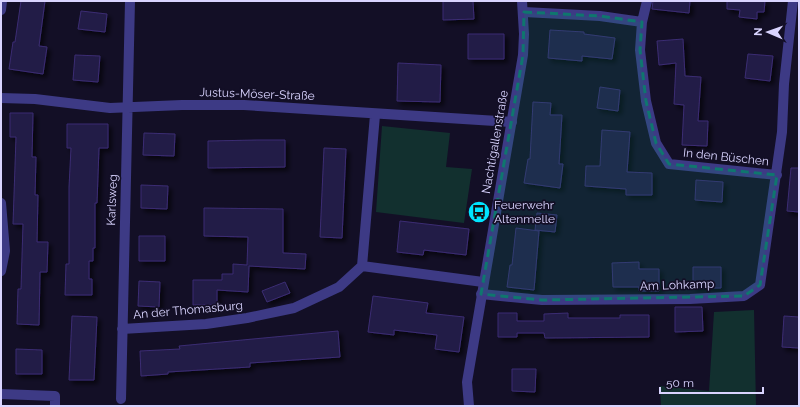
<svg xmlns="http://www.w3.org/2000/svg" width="800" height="407" font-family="Raleway,sans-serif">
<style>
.green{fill:#12302f}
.building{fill:#241b47;stroke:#3b2d73;filter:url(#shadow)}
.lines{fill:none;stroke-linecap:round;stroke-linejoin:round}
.minor{stroke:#3d3a85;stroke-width:10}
.tertiary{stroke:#3d3a85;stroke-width:10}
.marked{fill:#0f766e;fill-opacity:0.2;stroke:#0f766e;stroke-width:3;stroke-dasharray:8 5;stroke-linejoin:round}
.labels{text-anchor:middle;stroke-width:3.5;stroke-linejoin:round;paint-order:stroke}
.street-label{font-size:12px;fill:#d9d4ff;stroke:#130f26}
.poi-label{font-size:12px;fill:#d9d4ff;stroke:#130f26;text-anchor:start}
</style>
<defs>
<filter id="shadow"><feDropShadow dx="3.5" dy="3.5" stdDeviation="2" flood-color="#0009"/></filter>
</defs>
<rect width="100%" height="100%" fill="#130f26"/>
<path class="green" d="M 382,126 L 450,133 L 446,167 L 472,169 L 464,223 L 376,212 Z
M 754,310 L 756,406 L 661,406 L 660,386 L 709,391 L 714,312 Z"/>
<path class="building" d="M 21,1 L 45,1 L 39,46 L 47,47 L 43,74 L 9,69 L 13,42 L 15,42 Z
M 443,1 L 473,1 L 474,19 L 443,20 Z
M 653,1 L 690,1 L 689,13 L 652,9 Z
M 727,1 L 765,1 L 764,12 L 757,12 L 757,19 L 739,17 L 740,10 L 727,9 Z
M 81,11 L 107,14 L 105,32 L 78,29 Z
M 550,30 L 584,32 L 584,34 L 615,38 L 612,59 L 582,56 L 582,61 L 548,58 Z
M 468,34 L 504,34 L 504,59 L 468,59 Z
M 683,39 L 685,76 L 701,77 L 698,121 L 708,121 L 707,146 L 682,145 L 684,105 L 674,104 L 676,63 L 659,65 L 657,41 Z
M 748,54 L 773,56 L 770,81 L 745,78 Z
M 75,55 L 100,56 L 98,82 L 73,80 Z
M 398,63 L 441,65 L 440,102 L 397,101 Z
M 600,87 L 620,90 L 618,111 L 597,108 Z
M 533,102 L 551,103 L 550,115 L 562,115 L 559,164 L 563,164 L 560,188 L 524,183 L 528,159 L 530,159 Z
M 10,113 L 33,113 L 32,157 L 36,157 L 35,195 L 38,195 L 37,242 L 48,242 L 47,272 L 40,272 L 39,325 L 17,324 L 18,289 L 21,289 L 23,224 L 13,224 L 16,137 L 10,137 Z
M 67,124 L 108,124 L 108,148 L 99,148 L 97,203 L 95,203 L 95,248 L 93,248 L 93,261 L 89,261 L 89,279 L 92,279 L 92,295 L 65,295 L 66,264 L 69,264 L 69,187 L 71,148 L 67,148 Z
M 602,130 L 630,132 L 627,172 L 652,173 L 652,195 L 626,195 L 626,189 L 585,186 L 586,166 L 600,166 Z
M 144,133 L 175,134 L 174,156 L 143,155 Z
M 257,140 L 285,140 L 285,167 L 208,168 L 208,141 Z
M 324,148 L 346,149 L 342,238 L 320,237 Z
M 791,168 L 799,168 L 799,212 L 787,211 Z
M 696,180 L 723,182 L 722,202 L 695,200 Z
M 141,185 L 168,186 L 167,209 L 141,208 Z
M 204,208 L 283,209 L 283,253 L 306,254 L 305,269 L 249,266 L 248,292 L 217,290 L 217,305 L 193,305 L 193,280 L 222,280 L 222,274 L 233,274 L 233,264 L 247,265 L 248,237 L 204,236 Z
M 537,213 L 557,215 L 555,232 L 535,230 Z
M 400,221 L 469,229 L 466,255 L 424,250 L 423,255 L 397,252 Z
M 516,228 L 539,231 L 534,290 L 507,287 L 510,265 L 512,265 Z
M 139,236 L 165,236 L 165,261 L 139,261 Z
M 639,262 L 639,269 L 659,269 L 659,291 L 639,291 L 639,287 L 613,287 L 612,263 Z
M 693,267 L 721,267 L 721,288 L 693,288 Z
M 139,281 L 160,282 L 159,307 L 138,306 Z
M 285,282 L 290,293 L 267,302 L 262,291 Z
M 373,296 L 428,303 L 426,313 L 464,317 L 459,352 L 435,349 L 437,335 L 394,330 L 394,335 L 368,332 Z
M 675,307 L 702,307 L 703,331 L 675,332 Z
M 498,313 L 517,313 L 517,321 L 544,321 L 544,314 L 568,313 L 568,318 L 620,318 L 620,315 L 649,315 L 649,337 L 545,338 L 544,333 L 517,333 L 517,337 L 498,337 Z
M 72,316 L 97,317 L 94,380 L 69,380 Z
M 784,316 L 799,317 L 799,348 L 782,347 Z
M 338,331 L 340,357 L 250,363 L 250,367 L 168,372 L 168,374 L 141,376 L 140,351 L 180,349 L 179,346 Z
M 16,349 L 42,350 L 42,374 L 16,374 Z
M 512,369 L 536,369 L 535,392 L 512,391 Z"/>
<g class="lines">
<path class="minor" d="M 647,1 L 642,22 L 640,50 L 646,101 L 656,143 L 669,164 L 777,175
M 1,10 L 2,1
M 524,12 L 600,16 L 642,22
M 1,98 L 35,99 L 110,108 L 182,105 L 244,105 L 512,122
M 1,203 L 5,251 L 1,271
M 362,266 L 375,115
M 481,294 L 542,300 L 690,299 L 744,296 L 760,285 L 782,132 L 784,84 L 793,1
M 122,329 L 206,324 L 247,318 L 294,308 L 339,287 L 362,266 L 483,282
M 1,394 L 55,396 L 55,406
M 121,399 L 130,1"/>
<path class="tertiary" d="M 469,406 L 467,382 L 523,55 L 524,34 L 522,1"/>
</g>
<path class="marked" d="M 524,12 L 600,16 L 642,22 L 640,50 L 646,101 L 656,143 L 669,164 L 777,175 L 760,285 L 744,296 L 542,300 L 481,294 L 523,55 Z"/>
<defs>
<g id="bus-disc" transform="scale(1.15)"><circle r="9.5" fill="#00e5ff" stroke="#130f26"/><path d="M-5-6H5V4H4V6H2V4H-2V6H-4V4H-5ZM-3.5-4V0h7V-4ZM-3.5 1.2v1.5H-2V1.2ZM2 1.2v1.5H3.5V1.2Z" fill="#111"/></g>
</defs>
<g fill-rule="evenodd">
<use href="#bus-disc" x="479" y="212"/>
</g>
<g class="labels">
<g class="street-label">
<text transform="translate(257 94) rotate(2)" y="4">Justus-Möser-Straße</text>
<text transform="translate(495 142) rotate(-80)" y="4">Nachtigallenstraße</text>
<text transform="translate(726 157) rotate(6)" y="4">In den Büschen</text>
<text transform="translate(112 200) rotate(-88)" y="4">Karlsweg</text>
<text transform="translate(677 285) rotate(-2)" y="4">Am Lohkamp</text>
<text transform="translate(188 310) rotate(-5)" y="4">An der Thomasburg</text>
</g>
<g class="poi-label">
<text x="494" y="209">Feuerwehr<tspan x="494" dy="14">Altenmelle</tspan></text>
</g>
</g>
<rect width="800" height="407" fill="none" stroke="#d9d4ff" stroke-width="4"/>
<g transform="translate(768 32) rotate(272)" stroke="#130f26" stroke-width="3" paint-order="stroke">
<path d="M0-3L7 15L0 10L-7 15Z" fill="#d9d4ff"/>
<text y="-6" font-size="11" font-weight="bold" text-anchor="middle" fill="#d9d4ff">N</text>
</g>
<path d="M660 387v6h103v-6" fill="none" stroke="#d9d4ff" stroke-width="2"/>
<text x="666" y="387" font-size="12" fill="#d9d4ff" stroke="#130f26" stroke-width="3" paint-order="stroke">50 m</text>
</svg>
